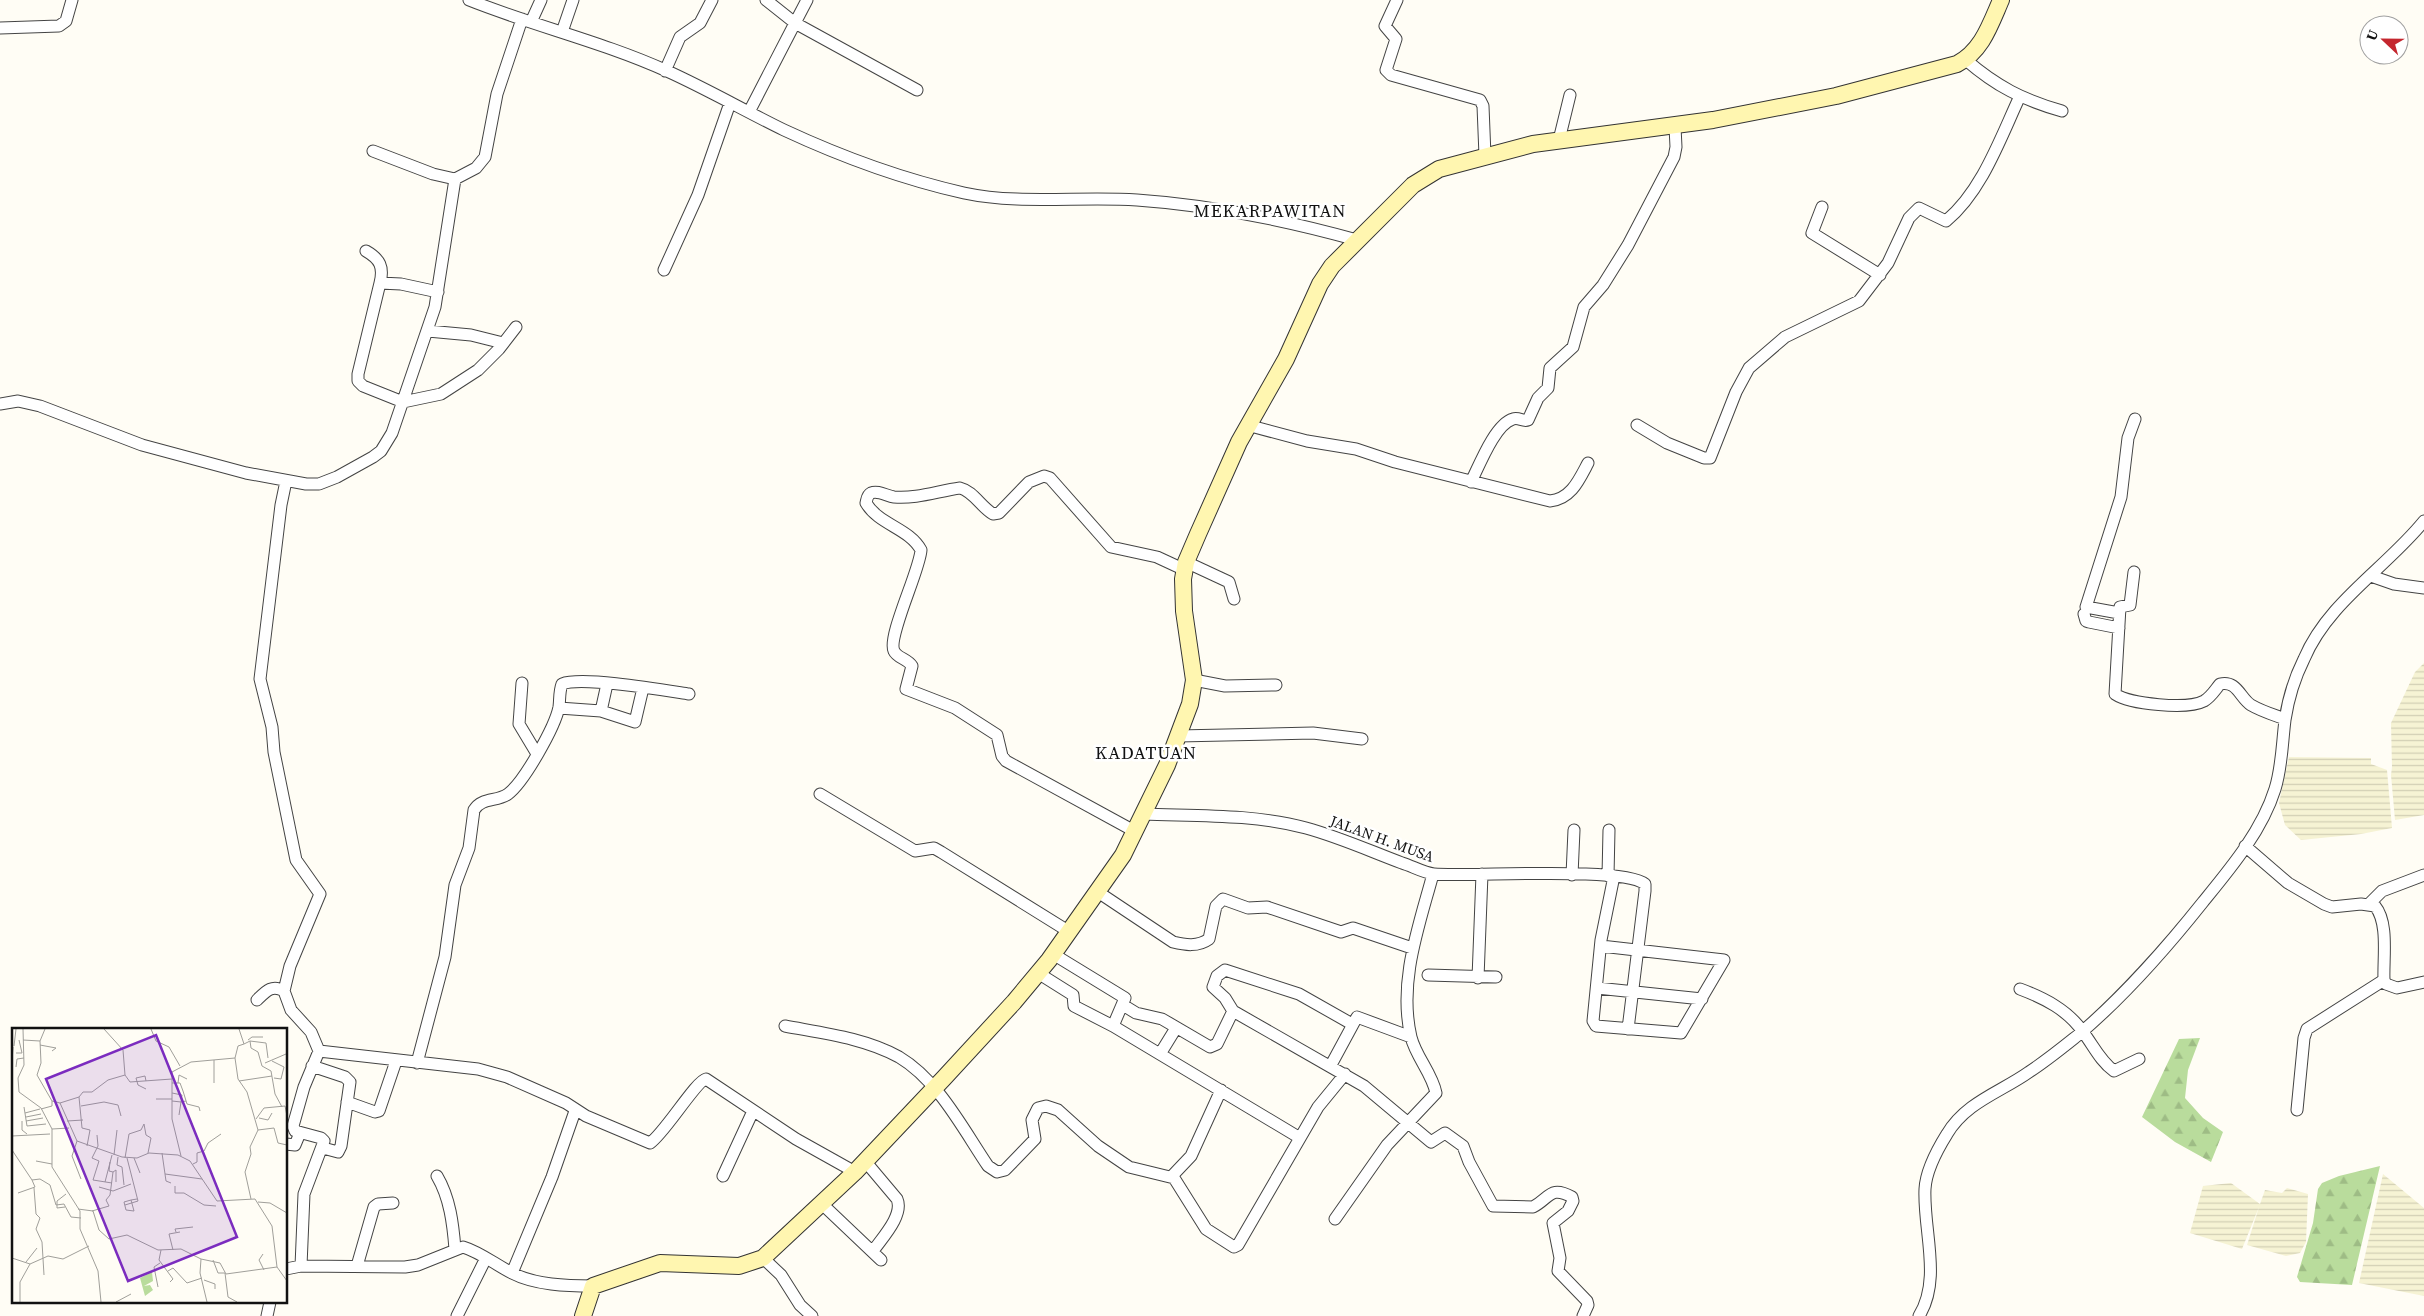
<svg xmlns="http://www.w3.org/2000/svg" width="2424" height="1316" font-family="'Source Serif 4',serif">
<style>
.farmland{fill:url(#farmland-rules)}
.forest{fill:url(#forest-firs)}
.lines{fill:none;stroke-linecap:round;stroke-linejoin:round}
.street-casing{stroke:#444;stroke-width:13}
.secondary-casing{stroke:#333;stroke-width:18}
.street{stroke:#fff;stroke-width:11}
.secondary{stroke:#fff6b0;stroke-width:16}
.labels{text-anchor:middle;stroke-width:5;stroke-linejoin:round;paint-order:stroke}
.street-label{font-size:15px;fill:#111;stroke:#fff}
.quarter-label{font-size:18px;letter-spacing:1px;fill:#111;stroke:#fff}
.inset-road{fill:none;stroke:#a09f9a;stroke-width:1}
.view{fill:#7b2cbf;fill-opacity:0.15;stroke:#7b2cbf;stroke-width:2.5}
.inset-edge{fill:none;stroke:#111;stroke-width:2.5}
</style>
<defs>
<pattern id="farmland-rules" width="6" height="5" patternUnits="userSpaceOnUse" patternTransform="scale(1.25)"><rect width="6" height="5" fill="#f6f3d4"/><path d="M0 2.5h6" fill="none" stroke="#d2cfb5"/></pattern>
<pattern id="forest-firs" width="22" height="20" patternUnits="userSpaceOnUse" patternTransform="scale(1.25)"><rect width="22" height="20" fill="#b9dc9c"/><path d="M5 1l3.5 6h-7zM16 11l3.5 6h-7z" fill="#9ebc85"/></pattern>
</defs>
<rect width="100%" height="100%" fill="#fffdf5"/>
<path class="farmland" d="M 2424,663 L 2424,815 L 2395,820 L 2391,775 L 2392,767 L 2391,723 L 2415,672 Z
M 2289,757 L 2371,758 L 2371,764 L 2387,770 L 2392,828 L 2361,834 L 2301,840 L 2285,825 L 2279,803 Z
M 2383,1174 L 2424,1208 L 2424,1296 L 2359,1283 Z
M 2231,1183 L 2260,1204 L 2265,1190 L 2282,1193 L 2287,1188 L 2308,1194 L 2306,1242 L 2300,1253 L 2286,1256 L 2247,1245 L 2259,1207 L 2242,1249 L 2190,1233 L 2203,1186 Z"/>
<path class="forest" d="M 2200,1038 L 2188,1070 L 2185,1098 L 2203,1118 L 2223,1132 L 2211,1162 L 2175,1142 L 2142,1117 L 2179,1039 Z
M 2380,1166 L 2352,1285 L 2300,1282 L 2297,1277 L 2313,1223 L 2318,1189 L 2322,1183 L 2339,1176 Z"/>
<g class="lines">
<g class="street-casing">
<path id="street" d="M 469,0 C 534,26 603,42 667,71 C 707,89 745,111 784,130 C 842,157 902,179 964,193 C 1020,205 1080,196 1137,200 C 1211,205 1285,220 1357,240
M 766,0 L 795,23 L 807,0
M 1397,0 L 1385,26 L 1396,39 L 1386,70 L 1391,75 L 1480,100 L 1483,106 L 1485,156
M 531,22 L 541,0
M 0,28 L 59,26 L 66,21 L 72,0
M 562,32 L 573,0
M 1966,60 C 1996,86 2023,100 2062,111
M 665,71 L 680,37 L 700,23 L 712,0
M 749,112 L 795,23 L 917,90
M 1559,140 L 1570,95
M 373,151 L 433,174 L 455,179
M 1822,207 L 1812,233 L 1880,275
M 366,251 C 380,259 384,267 380,283
M 664,270 L 698,195 L 730,103
M 438,292 L 401,284 L 380,283 L 358,374 L 358,381 L 363,386 L 403,402 L 441,394 L 478,370 L 499,349 L 516,327
M 428,331 L 471,335 L 503,343
M 0,404 L 18,401 L 40,406 L 142,445 L 246,473 L 306,484 L 319,484 L 337,477 L 373,457 L 381,451 L 392,433 L 435,307 L 455,179 L 476,168 L 485,157 L 497,94 L 522,19
M 1247,425 L 1307,441 L 1356,449 L 1395,462 L 1550,501 C 1571,499 1579,480 1588,463
M 1637,425 L 1667,443 L 1704,458 L 1710,458 L 1736,392 L 1749,368 L 1785,337 L 1859,301 L 1888,263 L 1909,218 L 1919,208 L 1946,221 C 1982,191 2000,139 2020,96
M 286,481 L 281,505 L 260,679 L 272,727 L 274,752 L 296,860 L 320,894 L 290,966 L 284,991 L 291,1010 L 311,1032 L 319,1051 L 304,1087 L 293,1126 L 295,1131 L 321,1138 L 324,1141 L 304,1194 L 301,1266
M 1471,482 C 1479,466 1495,424 1513,419 C 1519,417 1523,422 1528,420 L 1538,398 L 1548,388 L 1550,368 L 1573,347 L 1584,307 L 1603,285 L 1628,245 L 1674,157 L 1676,147 L 1675,127
M 1186,562 L 1229,582 L 1234,599
M 2134,572 L 2130,605 L 2120,607 L 2115,694 C 2130,704 2187,710 2204,701 C 2211,697 2215,690 2220,684 C 2237,680 2240,698 2251,705 C 2261,711 2274,715 2285,719
M 2371,576 L 2394,584 L 2424,588
M 2119,613 L 2086,607 L 2121,497 L 2128,438 L 2135,419
M 2084,614 L 2086,621 L 2089,622 L 2119,628
M 1194,680 L 1225,686 L 1276,685
M 522,683 L 519,724 L 537,754
M 559,708 L 601,711 L 635,722 L 643,688
M 601,711 L 607,684
M 1178,736 L 1313,733 L 1362,739
M 820,794 L 915,851 L 934,848 L 941,852 L 1068,931
M 1144,814 C 1198,816 1254,814 1306,828 C 1339,837 1370,851 1402,863 C 1412,866 1424,873 1434,874 C 1471,877 1623,866 1645,884 L 1645,891 L 1628,1029
M 1136,832 L 1006,761 L 1002,756 L 997,735 L 955,708 L 906,689 L 912,666 C 908,659 897,658 894,651 C 887,637 920,570 921,550 C 909,528 879,525 866,503 C 867,499 867,495 871,493 C 878,490 887,496 894,497 C 916,499 938,491 960,488 C 973,491 981,507 993,514 L 999,513 L 1029,482 L 1044,476 L 1050,478 L 1111,547 L 1157,557 L 1185,570
M 2245,846 L 2288,883 L 2324,904 L 2332,907 L 2361,904 L 2375,906 C 2389,923 2383,958 2384,980 L 2386,984 L 2397,988 L 2424,982
M 1572,875 L 1574,830
M 1608,876 L 1609,830
M 1098,892 L 1173,942 C 1185,945 1198,947 1209,939 L 1216,906 L 1223,899 L 1248,908 L 1267,907 L 1341,932 L 1353,928 L 1412,948
M 2369,904 L 2382,891 L 2424,875
M 1601,946 L 1724,960 L 1681,1033 L 1596,1026 L 1593,1021 L 1601,940 L 1614,876
M 1053,954 L 1125,998 L 1113,1026 L 1300,1138
M 1038,973 L 1073,995 L 1074,1006 L 1113,1026
M 1428,975 L 1496,977
M 1478,978 L 1482,874
M 1597,988 L 1702,999
M 2020,989 C 2044,998 2068,1010 2083,1032 C 2093,1045 2100,1061 2114,1071 L 2139,1059
M 257,1000 C 266,991 272,984 284,991
M 1123,1005 L 1136,1013 L 1162,1019 L 1210,1047 L 1217,1044 L 1233,1011 L 1364,1086 L 1431,1142 L 1445,1133 L 1463,1146 L 1469,1162 L 1493,1206 L 1533,1207 C 1550,1198 1550,1185 1572,1197 L 1573,1201 L 1568,1211 L 1553,1223 L 1560,1258 L 1558,1271 L 1587,1301 L 1588,1305 L 1583,1316
M 1233,1011 L 1225,998 L 1213,987 L 1217,976 L 1225,970 L 1299,994 L 1352,1024
M 785,1026 C 822,1033 865,1038 899,1057 C 938,1080 963,1129 988,1166 L 997,1172 L 1005,1170 L 1035,1139 L 1032,1120 L 1038,1108 L 1046,1106 L 1058,1110 L 1098,1146 L 1129,1167 L 1174,1178 L 1206,1229 L 1234,1247 L 1238,1245 L 1318,1107 L 1345,1074
M 319,1051 L 478,1069 L 507,1077 L 566,1103 L 586,1116 L 650,1143 C 664,1134 696,1081 706,1079 L 796,1139 L 855,1172
M 1160,1054 L 1176,1028
M 417,1063 L 445,957 L 455,885 L 469,848 L 474,810 C 482,797 497,802 508,794 C 524,782 555,727 559,707 C 560,700 559,692 562,684 C 582,676 663,690 689,694
M 1331,1065 L 1357,1017 L 1411,1037
M 312,1066 L 345,1077 L 350,1082 L 341,1146 L 338,1152 L 323,1148
M 347,1102 L 375,1112 L 379,1111 L 396,1061
M 2297,1110 L 2304,1038 L 2307,1029 L 2384,980
M 286,1144 L 295,1145 L 300,1133
M 865,1161 L 897,1199 C 904,1215 882,1238 873,1251
M 437,1176 C 450,1198 453,1224 455,1249
M 723,1176 L 753,1111
M 1172,1176 L 1191,1156 L 1221,1090
M 821,1203 L 881,1260
M 1335,1219 L 1387,1145 L 1436,1093 C 1432,1073 1416,1057 1411,1037 C 1398,982 1419,926 1433,874
M 763,1258 L 781,1275 L 800,1305 L 812,1316
M 357,1266 L 374,1207 L 378,1204 L 393,1203
M 286,1269 L 301,1266 L 405,1267 L 418,1265 L 463,1247 C 480,1252 496,1265 512,1273 C 535,1285 567,1286 593,1286
M 512,1273 L 552,1177 L 575,1111
M 267,1316 L 270,1302
M 457,1316 L 486,1258
M 1919,1316 C 1942,1279 1923,1230 1925,1189 C 1926,1170 1937,1150 1947,1134 C 1966,1102 2001,1092 2029,1072 C 2046,1061 2062,1048 2077,1036 C 2120,1000 2168,946 2203,902 C 2230,869 2262,831 2275,789 C 2282,767 2282,744 2285,720 C 2288,700 2295,677 2304,659 C 2328,602 2386,568 2424,521"/>
</g>
<g class="secondary-casing">
<path id="secondary" d="M 583,1316 L 593,1286 L 660,1263 L 739,1266 L 763,1258 L 855,1172 L 944,1078 L 1014,1002 L 1049,960 L 1123,855 L 1167,765 L 1190,704 L 1194,680 L 1184,611 L 1183,579 L 1186,562 L 1198,534 L 1239,442 L 1286,359 L 1320,284 L 1332,266 L 1413,185 L 1439,169 L 1533,144 L 1713,120 L 1836,96 L 1957,64 C 1982,51 1990,25 2001,0"/>
</g>
<use href="#street" class="street"/>
<use href="#secondary" class="secondary"/>
</g>
<g class="labels">
<g class="street-label">
<text transform="translate(1382 839) rotate(20)" y="5">JALAN H. MUSA</text>
</g>
<g class="quarter-label">
<text x="1270" y="217">MEKARPAWITAN</text>
<text x="1146" y="759">KADATUAN</text>
</g>
</g>
<g transform="translate(12 1028)">
<rect width="275" height="275" fill="#fffdf5"/>
<path d="M 140,244 L 141,253 L 132,258 L 138,257 L 141,262 L 133,268 L 128,250 Z" fill="#b9dc9c"/>
<path class="inset-road" d="M 11,1 L 12,37 L 6,50 L 7,64 L 29,80 L 40,101 L 40,139 L 68,183 L 68,201 L 86,243 L 89,274M 33,1 L 28,13 L 29,35 L 25,47 L 40,73 L 48,75 L 65,113 L 110,129 L 125,130 L 137,125 L 166,127 L 178,133 L 205,173 L 243,171 L 260,198 L 265,239 L 275,253M 92,1 L 111,22 L 113,47 L 118,54 L 160,51M 139,1 L 144,13 L 157,19 L 168,38M 11,12 L 28,13M 236,12 L 240,9 L 251,9M 238,13 L 254,15 L 256,30M 232,16 L 238,13 L 239,20 L 246,24 L 250,38 L 259,43 L 263,66 L 270,79M 28,17 L 44,20 L 40,23M 2,18 L 4,1M 4,25 L 10,25 L 7,12M 223,30 L 226,51 L 235,64 L 246,102 L 238,119 L 239,126 L 233,144 L 239,171M 260,33 L 272,39 L 269,51 L 262,50M 0,34 L 1,19M 253,35 L 274,26M 4,39 L 5,31 L 12,30M 227,53 L 260,48M 160,55 L 168,55 L 171,63M 166,55 L 167,47 L 175,51M 202,55 L 202,32M 134,61 L 126,57 L 124,50 L 133,48 L 134,53M 171,63 L 175,76 L 187,79 L 188,83M 160,65 L 170,67 L 169,74 L 174,73M 67,69 L 70,100 L 78,102 L 75,118M 144,71 L 160,71M 160,73 L 169,74 L 167,87M 48,75 L 67,69 L 71,64 L 80,64 L 96,52 L 113,47M 69,78 L 92,74 L 106,77 L 109,88M 12,79 L 15,98M 29,81 L 40,78 L 40,73M 13,85 L 28,81M 14,89 L 29,86M 247,90 L 256,92 L 260,85M 244,91 L 252,80 L 273,78 L 275,88M 10,93 L 10,102 L 15,106M 14,93 L 31,90M 55,93 L 71,92M 15,98 L 34,96M 40,101 L 57,100M 246,102 L 262,100 L 266,115 L 275,117M 85,107 L 86,118 L 80,130 L 87,133 L 81,152 L 100,155M 0,108 L 38,106M 65,113 L 60,128 L 69,151M 0,122 L 20,152 L 28,151 L 38,157 L 44,177 L 52,176 L 59,189 L 69,190M 150,125 L 154,153 L 159,155M 102,127 L 105,102M 169,128 L 160,91 L 160,44 L 179,34 L 223,30 L 226,18 L 232,16 L 227,1M 106,129 L 105,137 L 110,139 L 112,157M 113,130 L 117,106 L 129,102 L 132,96 L 134,107 L 139,110 L 136,125M 122,130 L 128,145M 24,133 L 40,136M 181,136 L 185,134 L 185,125 L 192,123 L 196,115 L 209,106M 101,144 L 104,142 L 104,154M 153,146 L 190,151M 93,154 L 100,127M 163,158 L 163,165 L 172,165 L 192,177 L 204,178M 87,159 L 101,163 L 119,156M 22,160 L 24,186 L 28,190 L 24,201 L 30,214 L 32,247M 6,165 L 23,159 L 20,152M 119,172 L 122,183 L 114,182 L 112,174 L 119,172 L 125,171M 246,174 L 258,175 L 275,185M 113,177 L 126,173 L 115,130M 53,179 L 45,180 L 45,173 L 54,166M 66,181 L 81,183 L 87,202 L 97,211 L 115,207 L 146,222 L 169,221 L 189,231 L 208,235 L 214,246 L 265,239M 80,183 L 97,178 L 94,172 L 98,167 L 101,144 L 97,143 L 98,134M 164,204 L 163,201 L 181,199M 149,222 L 147,232 L 161,251 L 158,254M 161,222 L 157,206 L 168,204M 251,226 L 247,232 L 252,242M 0,230 L 18,236 L 36,228 L 51,231 L 77,218M 189,231 L 188,245 L 195,274M 201,232 L 206,245 L 213,245M 14,234 L 25,220M 156,243 L 161,240 L 175,255 L 190,250M 213,245 L 216,269 L 225,274M 192,252 L 203,256 L 203,261M 146,259 L 142,239 L 148,235M 8,274 L 8,254 L 18,236M 104,274 L 119,266"/>
<path class="view" d="M 144,7 L 225,209 L 116,253 L 34,51 Z"/>
<rect width="275" height="275" class="inset-edge"/>
</g>
<g transform="translate(2384 40) rotate(292)"><circle r="24" fill="#ffffff" stroke="#a0a0a0"/>
<path d="M0-4L9 19L0 12L-9 19Z" fill="#c4262e"/>
<text y="-8" font-size="14" font-weight="bold" text-anchor="middle" fill="#111111">U</text>
</g>
</svg>
